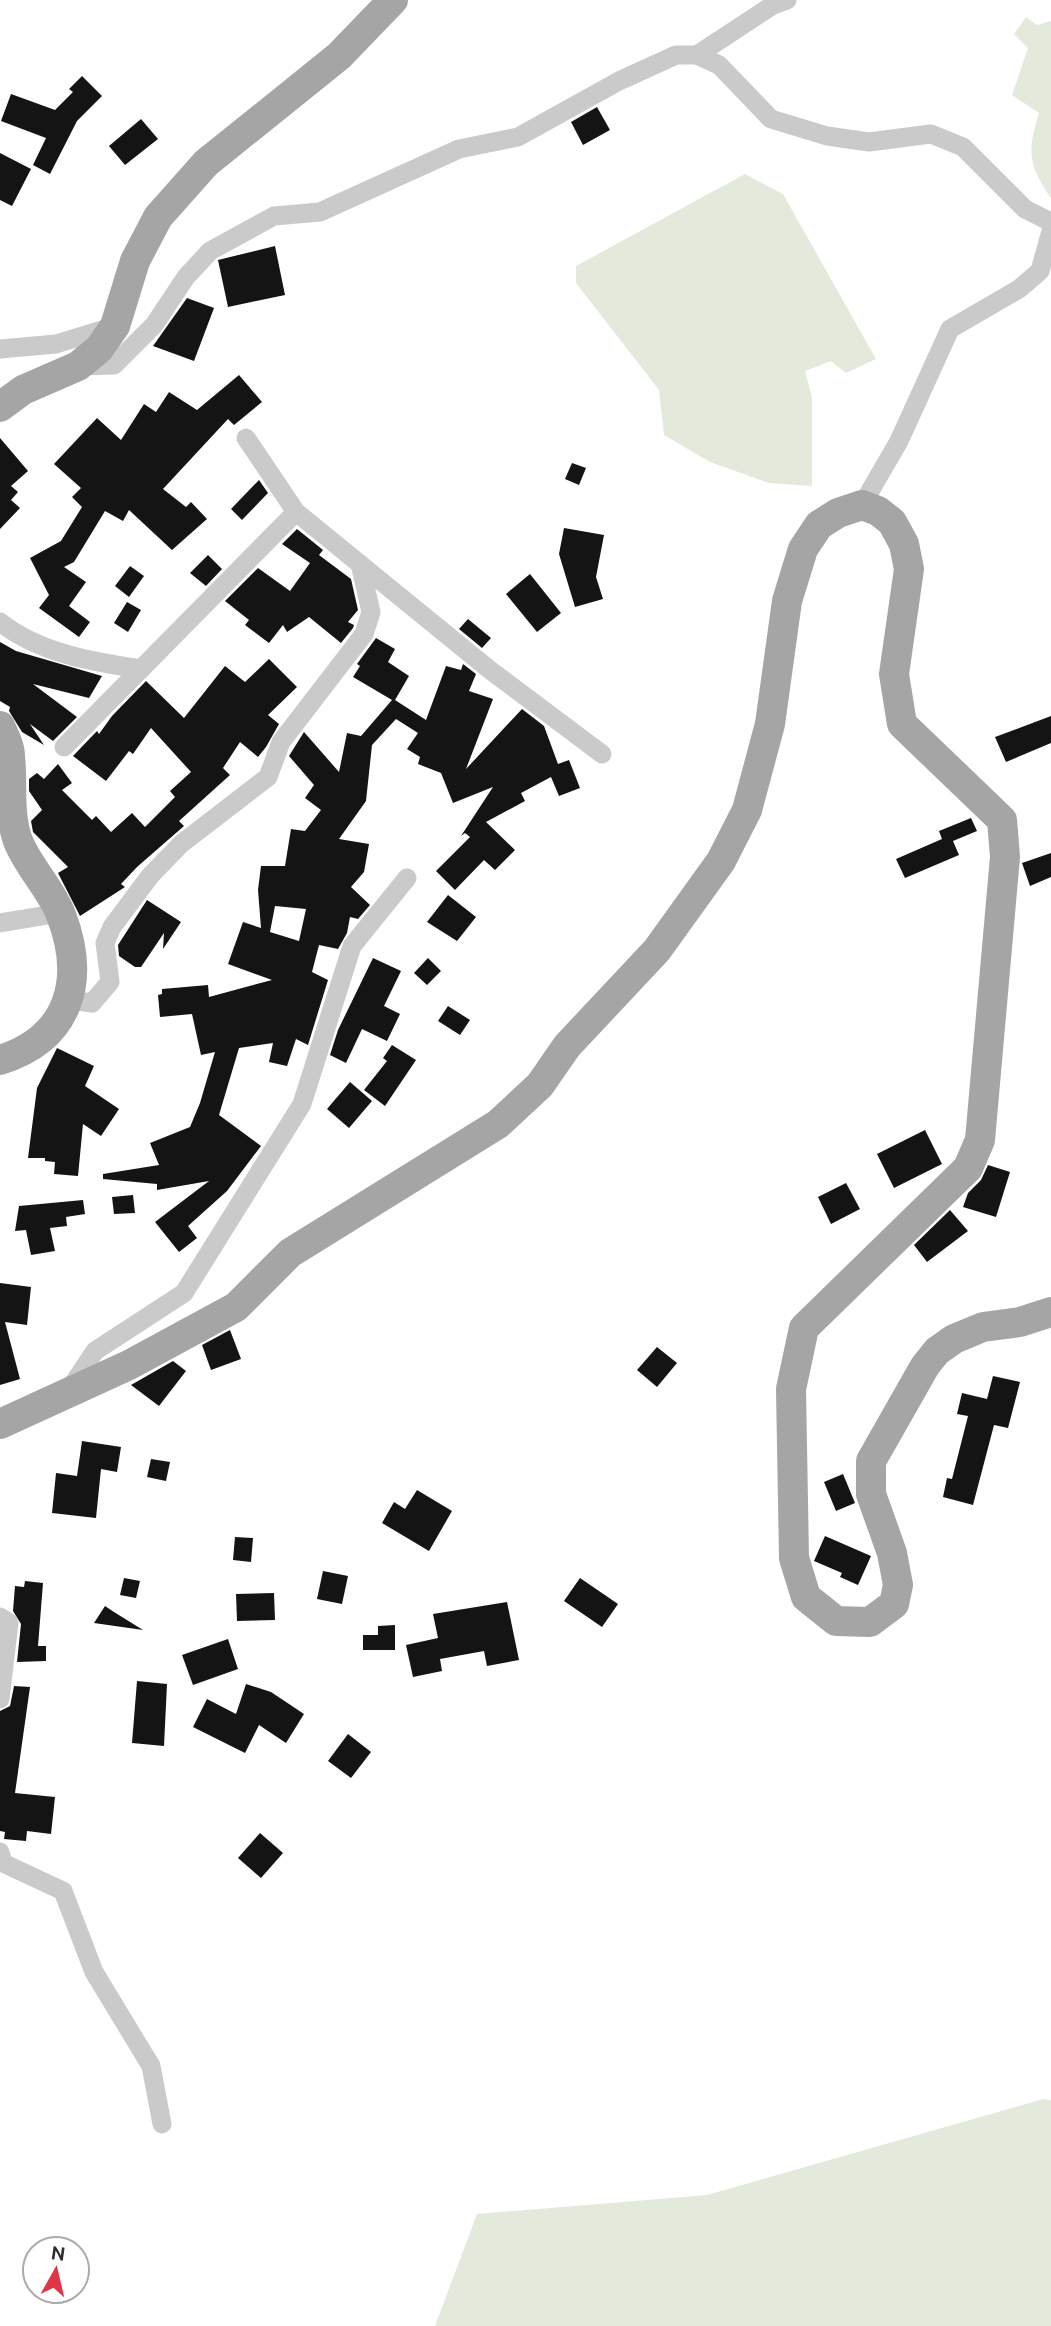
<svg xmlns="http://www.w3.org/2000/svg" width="1051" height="2326" font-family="Ubuntu,sans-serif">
  <rect width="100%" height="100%" fill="#fff"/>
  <g fill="#e4eadb">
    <path d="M 1026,17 L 1037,25 L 1051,21 L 1051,198 C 1028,165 1027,152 1039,113 L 1012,95 L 1028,48 L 1014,34 Z"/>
    <path d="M 745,174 L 783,194 L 876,359 L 846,373 L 831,361 L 805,371 L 812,397 L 812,486 L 769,483 L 710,462 L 664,435 L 659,390 L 576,283 L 576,266 Z"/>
    <path d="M 1043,2099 L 1051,2100 L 1051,2326 L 435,2326 L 477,2214 L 707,2195 Z"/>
  </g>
  <g fill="#141414" fill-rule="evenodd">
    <path d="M 82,76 L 102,96 L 77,121 L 50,174 L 33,165 L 46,138 L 1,121 L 11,94 L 55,110 L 73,92 L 69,89 Z"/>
    <path d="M 597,107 L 610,130 L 583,145 L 571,122 Z"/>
    <path d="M 141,119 L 158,139 L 125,165 L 109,146 Z"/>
    <path d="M 0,153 L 31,169 L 12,206 L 0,200 Z"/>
    <path d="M 275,246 L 285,295 L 228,307 L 218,260 Z"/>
    <path d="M 187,298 L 214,308 L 194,361 L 153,346 Z"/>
    <path d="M 239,375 L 262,402 L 234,425 L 228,419 L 163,489 L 186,507 L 191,502 L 207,519 L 172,550 L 129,510 L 123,521 L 105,511 L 74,562 L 64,567 L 86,582 L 69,606 L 90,622 L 79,637 L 39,608 L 49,595 L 30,558 L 61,541 L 82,507 L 72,497 L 81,488 L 54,464 L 97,418 L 121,440 L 144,404 L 156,412 L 169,392 L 197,410 Z"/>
    <path d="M 0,438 L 28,471 L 11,486 L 18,492 L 11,500 L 20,508 L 0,529 Z"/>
    <path d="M 572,463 L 586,468 L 579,485 L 565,479 Z"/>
    <path d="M 259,480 L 268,493 L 242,520 L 231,509 Z"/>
    <path d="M 564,528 L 604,535 L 596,577 L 603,599 L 575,607 L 559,554 Z"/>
    <path d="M 297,529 L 323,550 L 319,555 L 351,579 L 358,610 L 348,622 L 354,625 L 353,628 L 341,643 L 309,617 L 287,632 L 283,625 L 269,643 L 245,625 L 249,620 L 225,601 L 258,568 L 290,591 L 310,563 L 282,544 Z"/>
    <path d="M 208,555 L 222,569 L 206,586 L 190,573 Z"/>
    <path d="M 130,566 L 144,576 L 129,597 L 115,586 Z"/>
    <path d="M 530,574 L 561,613 L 537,632 L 506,594 Z"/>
    <path d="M 127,602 L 141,610 L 128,632 L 114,623 Z"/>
    <path d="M 468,619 L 491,638 L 482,648 L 459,629 Z"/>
    <path d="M 376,638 L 395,649 L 388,662 L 409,676 L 395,700 L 426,720 L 446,666 L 461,670 L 463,664 L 476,674 L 469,691 L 493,699 L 466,769 L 522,709 L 544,726 L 558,764 L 569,760 L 580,788 L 559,796 L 551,777 L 521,793 L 525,801 L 486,822 L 515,850 L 495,870 L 484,860 L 455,890 L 436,871 L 470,837 L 465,833 L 461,836 L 493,787 L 453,803 L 441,773 L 418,764 L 420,757 L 407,749 L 418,733 L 396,719 L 372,745 L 366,801 L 339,839 L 369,844 L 364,872 L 351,887 L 370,905 L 358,919 L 350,917 L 347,933 L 338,949 L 319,945 L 312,972 L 328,980 L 308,1045 L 296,1039 L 287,1066 L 269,1062 L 273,1043 L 239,1048 L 219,1115 L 261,1146 L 227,1191 L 188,1226 L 197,1238 L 179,1252 L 155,1222 L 209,1181 L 157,1190 L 157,1184 L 103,1179 L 103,1174 L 159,1165 L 150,1143 L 190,1127 L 200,1103 L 215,1052 L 201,1055 L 192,1014 L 160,1017 L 158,995 L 162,994 L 162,989 L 208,985 L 209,997 L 272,980 L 228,964 L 243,922 L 261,928 L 258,890 L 261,866 L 285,866 L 291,829 L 305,831 L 321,810 L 305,798 L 314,785 L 289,756 L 304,732 L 339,772 L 347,733 L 361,736 L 392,700 L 353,677 L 360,666 L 357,664 ZM 275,906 L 306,909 L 299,941 L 270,932 Z"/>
    <path d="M 0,642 L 16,651 L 102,676 L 89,698 L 33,684 L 77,717 L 53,741 L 30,724 L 44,745 L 22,732 L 9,711 L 10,707 L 0,701 Z"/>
    <path d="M 269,659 L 297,687 L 268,715 L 279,724 L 266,747 L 258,757 L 240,742 L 223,768 L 230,775 L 179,821 L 184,826 L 137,867 L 121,884 L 125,887 L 80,916 L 58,873 L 68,867 L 33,832 L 31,821 L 42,810 L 29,791 L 29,779 L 37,773 L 44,779 L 58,764 L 72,783 L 62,790 L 92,820 L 96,816 L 111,832 L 132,813 L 145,827 L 175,797 L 170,791 L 191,772 L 151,728 L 133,754 L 129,751 L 106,781 L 73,756 L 97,731 L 99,734 L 112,716 L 146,681 L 184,718 L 225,666 L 245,682 Z"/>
    <path d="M 1051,716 L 1051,743 L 1006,762 L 995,737 Z"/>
    <path d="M 971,818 L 977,831 L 953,841 L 959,855 L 905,878 L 896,859 L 942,839 L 939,831 Z"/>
    <path d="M 1051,853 L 1051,877 L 1030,886 L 1022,863 Z"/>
    <path d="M 448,895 L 476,917 L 457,941 L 427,922 Z"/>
    <path d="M 147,900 L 181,922 L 163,949 L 164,933 L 141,967 L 135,967 L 119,956 L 118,945 Z"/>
    <path d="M 373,958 L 401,971 L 384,1006 L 400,1014 L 387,1041 L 362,1029 L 346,1063 L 330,1055 L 338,1030 Z"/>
    <path d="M 428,958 L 441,971 L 427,985 L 414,973 Z"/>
    <path d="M 448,1006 L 470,1020 L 460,1035 L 438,1021 Z"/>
    <path d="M 392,1045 L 416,1060 L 385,1106 L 364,1090 L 387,1061 L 383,1058 Z"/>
    <path d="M 57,1048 L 94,1066 L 85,1086 L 119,1109 L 101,1136 L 83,1124 L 78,1176 L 54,1174 L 55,1162 L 45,1161 L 45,1158 L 28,1158 L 37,1088 Z"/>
    <path d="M 350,1082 L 372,1101 L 349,1128 L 327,1109 Z"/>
    <path d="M 925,1130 L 942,1164 L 894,1188 L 877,1154 Z"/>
    <path d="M 988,1165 L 1010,1172 L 996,1217 L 963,1207 L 968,1193 L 981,1180 Z"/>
    <path d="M 846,1183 L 860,1209 L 831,1224 L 818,1197 Z"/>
    <path d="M 133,1195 L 135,1213 L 114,1214 L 112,1197 Z"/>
    <path d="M 83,1200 L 85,1214 L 66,1217 L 67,1226 L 50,1228 L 55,1251 L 31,1255 L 26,1230 L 15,1231 L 19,1206 Z"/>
    <path d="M 950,1210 L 968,1231 L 927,1262 L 914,1245 Z"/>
    <path d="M 0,1283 L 31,1287 L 27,1325 L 5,1322 L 20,1379 L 0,1385 Z"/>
    <path d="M 230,1330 L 241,1359 L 211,1370 L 202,1345 Z"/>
    <path d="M 657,1347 L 677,1363 L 657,1387 L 637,1370 Z"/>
    <path d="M 173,1361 L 186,1371 L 159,1406 L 131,1385 Z"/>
    <path d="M 993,1376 L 1020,1382 L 1008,1428 L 994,1425 L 973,1505 L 943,1497 L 947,1478 L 952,1479 L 968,1416 L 957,1414 L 962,1393 L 987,1399 Z"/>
    <path d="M 82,1441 L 121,1447 L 117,1472 L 101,1469 L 96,1518 L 52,1513 L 56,1473 L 77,1476 Z"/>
    <path d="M 151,1459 L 170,1462 L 166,1481 L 147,1477 Z"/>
    <path d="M 843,1474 L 855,1503 L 836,1511 L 824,1482 Z"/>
    <path d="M 417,1490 L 452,1511 L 429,1551 L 382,1523 L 394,1502 L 405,1509 Z"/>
    <path d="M 825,1536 L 871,1556 L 858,1585 L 840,1577 L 842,1573 L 814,1561 Z"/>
    <path d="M 235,1537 L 253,1538 L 251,1562 L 233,1560 Z"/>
    <path d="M 323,1571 L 348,1576 L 342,1604 L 317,1599 Z"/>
    <path d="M 124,1578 L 140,1581 L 136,1598 L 120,1595 Z"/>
    <path d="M 580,1578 L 618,1604 L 602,1627 L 564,1601 Z"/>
    <path d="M 25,1581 L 43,1583 L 38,1646 L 46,1646 L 46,1661 L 17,1662 L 21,1624 L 13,1611 L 15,1586 L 24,1587 Z"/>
    <path d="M 274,1593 L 275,1620 L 237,1621 L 236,1594 Z"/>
    <path d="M 507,1602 L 519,1660 L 487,1666 L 484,1651 L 440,1659 L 442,1671 L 413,1677 L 406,1645 L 438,1638 L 433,1614 Z"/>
    <path d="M 105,1606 L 114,1612 L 143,1630 L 94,1623 Z"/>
    <path d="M 395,1625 L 395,1650 L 363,1650 L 363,1635 L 378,1635 L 378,1626 Z"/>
    <path d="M 228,1639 L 238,1669 L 193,1685 L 182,1655 Z"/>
    <path d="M 137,1681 L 167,1684 L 164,1746 L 132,1743 Z"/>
    <path d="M 246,1684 L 271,1692 L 304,1714 L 286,1743 L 259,1725 L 245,1753 L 193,1727 L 207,1699 L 236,1714 Z"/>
    <path d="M 14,1686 L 30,1687 L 15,1793 L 55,1797 L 51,1834 L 27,1831 L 26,1841 L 4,1839 L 5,1832 L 0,1831 L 0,1711 L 10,1706 Z"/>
    <path d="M 348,1734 L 371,1752 L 351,1778 L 328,1761 Z"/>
    <path d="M 260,1833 L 283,1853 L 261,1878 L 238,1858 Z"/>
  </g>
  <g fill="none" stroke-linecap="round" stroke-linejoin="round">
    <g stroke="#cacaca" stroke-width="19">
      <path d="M 697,55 L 773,5 L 787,0"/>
      <path d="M 0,349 L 56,344 L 115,326"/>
      <path d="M 79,366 L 114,365 L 154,325 L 186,277 L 210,251 L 274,216 L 320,212 L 459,149 L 518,137 L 619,81 L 676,55 L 697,55 L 719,65 L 771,119 L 827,136 L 869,142 L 931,134 L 963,147 L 1025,209 L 1051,222"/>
      <path d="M 246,438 L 296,512 L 490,670 L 602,754"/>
      <path d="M 862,505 L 899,441 L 950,329 L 1019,289 L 1040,271 L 1051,231"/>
      <path d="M 0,622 C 39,653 93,662 141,669"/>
      <path d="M 64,747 L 296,512"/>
      <path d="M 0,923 L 60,913"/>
      <path d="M 70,1000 L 92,1003 L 110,982 L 105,943 L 112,927 L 150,876 L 181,844 L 268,777 L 281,742 L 364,634 L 371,612 L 360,564"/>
      <path d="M 69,1390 L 95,1351 L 184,1293 L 302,1104 L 352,946 L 407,878"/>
      <path d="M 0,1617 L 9,1623 L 0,1699"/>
      <path d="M 0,1852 L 3,1863 L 63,1891 L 94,1972 L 151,2066 L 162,2124"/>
    </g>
    <g stroke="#a5a5a5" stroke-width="30">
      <path d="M 0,407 L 23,390 L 78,366 L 99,349 L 115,326 L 135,261 L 158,217 L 206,163 L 339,56 L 393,0"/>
      <path d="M 0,726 C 4,735 10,746 10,756 C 13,784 8,814 18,841 C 29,868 51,889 61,915 C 86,980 70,1038 0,1060"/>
      <path d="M 0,1424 L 129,1365 L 236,1307 L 290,1253 L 498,1124 L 540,1085 L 567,1046 L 657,950 L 721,861 L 747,810 L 770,724 L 787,601 L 803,549 L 819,525 L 838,513 L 862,505 L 878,511 L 892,522 L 904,544 L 909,569 L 894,674 L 902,724 L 1002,820 L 1005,857 L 980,1140 L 968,1168 L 804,1328 L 791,1389 L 794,1558 L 806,1597 L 836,1621 L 870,1622 L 894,1604 L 898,1585 L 892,1553 L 871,1494 L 871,1461 L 925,1366 L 937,1351 L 954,1339 L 983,1327 L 1020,1322 L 1051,1312"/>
    </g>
  </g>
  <g transform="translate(56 2270) rotate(8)"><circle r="33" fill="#ffffff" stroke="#ababab" stroke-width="2"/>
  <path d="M0-5L12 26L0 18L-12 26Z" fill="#de3547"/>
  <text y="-10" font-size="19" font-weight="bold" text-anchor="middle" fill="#2d2d2d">N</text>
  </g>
</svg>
